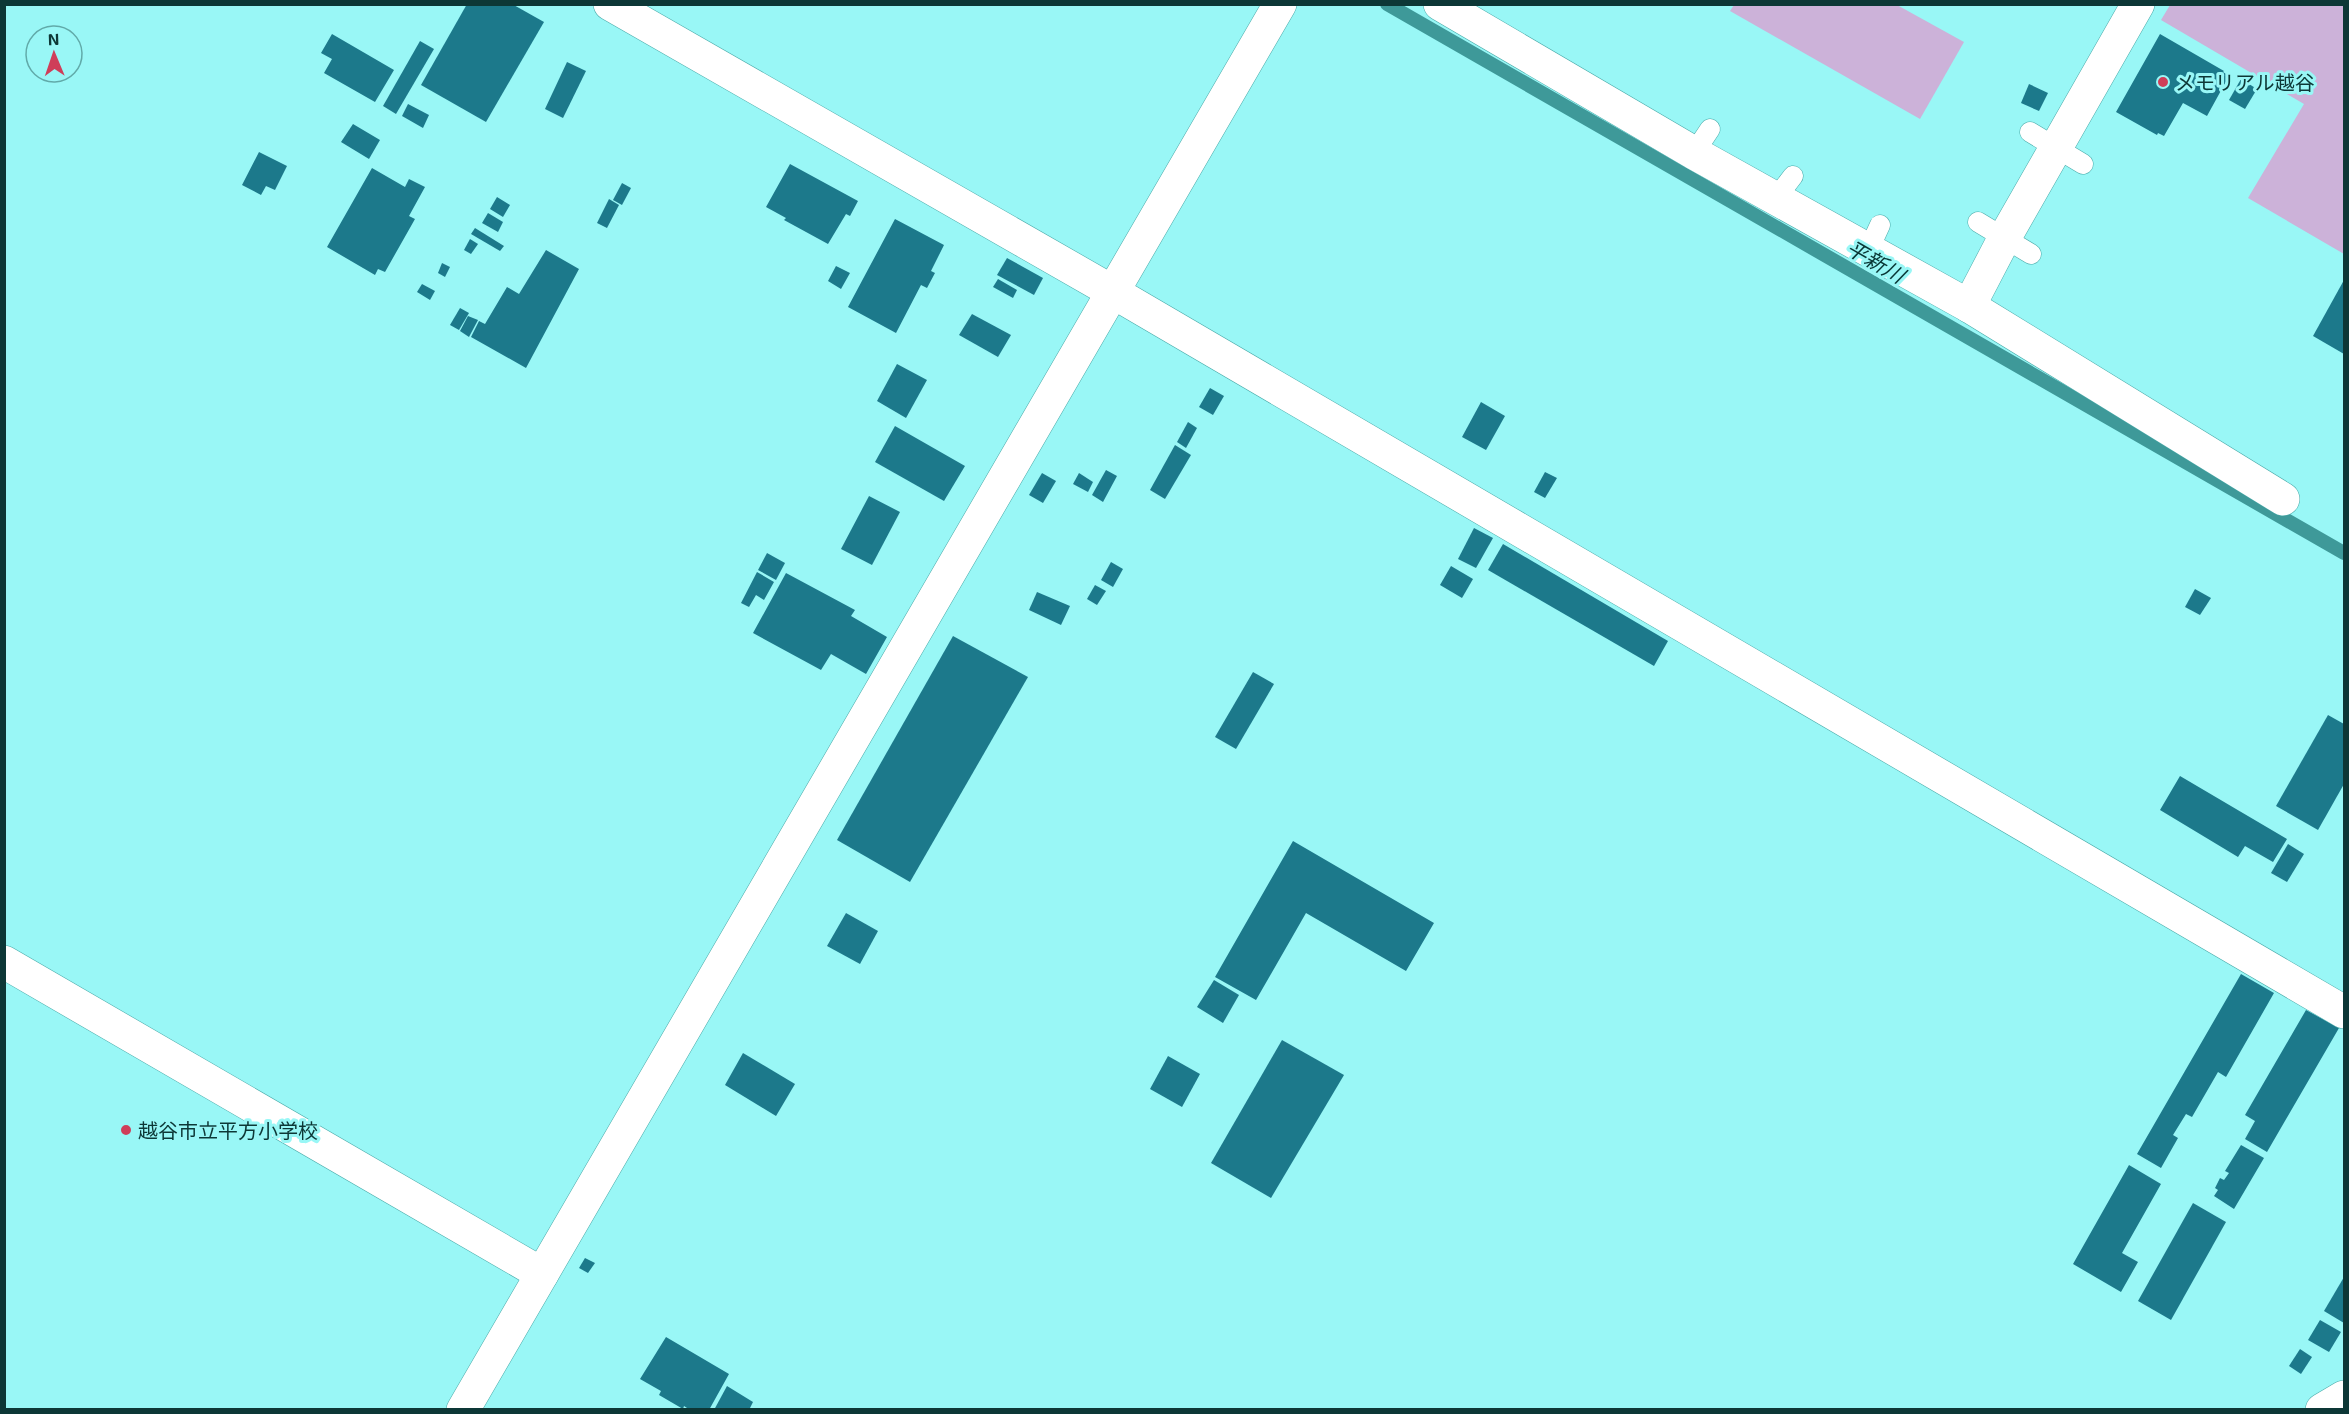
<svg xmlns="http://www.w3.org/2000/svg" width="2349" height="1414" font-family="'Exo 2','Noto Sans JP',sans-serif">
  <rect width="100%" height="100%" fill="#99f7f6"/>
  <g fill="#ccb2d9">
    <path d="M 1734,5 L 1897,5 L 1964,42 L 1920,119 L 1730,11 Z"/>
    <path d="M 2170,5 L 2344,5 L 2344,254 L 2248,198 L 2304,104 L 2161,20 Z"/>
  </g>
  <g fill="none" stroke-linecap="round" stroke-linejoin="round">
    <path stroke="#3e9999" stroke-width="14" d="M 1387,4 L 2344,553"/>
  </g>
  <g fill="#1c798b">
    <path d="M 467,4 L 512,4 L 544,22 L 486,122 L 421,85 Z"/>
    <path d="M 332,34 L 394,70 L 375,102 L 324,73 L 332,59 L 321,53 Z"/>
    <path d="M 2160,34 L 2224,71 L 2223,72 L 2229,76 L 2207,116 L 2183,103 L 2164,136 L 2158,133 L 2157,135 L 2116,112 Z"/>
    <path d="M 420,41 L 434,49 L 396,114 L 383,106 Z"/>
    <path d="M 567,62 L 586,71 L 563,118 L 545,109 Z"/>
    <path d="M 2241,79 L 2257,89 L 2245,109 L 2229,100 Z"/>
    <path d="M 2029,84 L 2048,93 L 2039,111 L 2021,103 Z"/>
    <path d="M 408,104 L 429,115 L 423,128 L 402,116 Z"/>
    <path d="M 353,124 L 380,140 L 369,159 L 341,142 Z"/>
    <path d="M 259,152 L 287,166 L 275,190 L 266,186 L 261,195 L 242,185 Z"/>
    <path d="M 790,164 L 858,201 L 850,216 L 846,214 L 828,244 L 784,220 L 786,218 L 766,207 Z"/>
    <path d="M 372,168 L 405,187 L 409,179 L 425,187 L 409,216 L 415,219 L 385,272 L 378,269 L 375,275 L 327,247 Z"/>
    <path d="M 622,183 L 631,188 L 622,205 L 613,200 Z"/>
    <path d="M 497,197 L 510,205 L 503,217 L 490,209 Z"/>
    <path d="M 609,199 L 619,205 L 607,228 L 597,223 Z"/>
    <path d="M 488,213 L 503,222 L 498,232 L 482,223 Z"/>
    <path d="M 895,219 L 944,245 L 931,271 L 935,273 L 927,288 L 921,285 L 896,333 L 848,307 Z"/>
    <path d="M 475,228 L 504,246 L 500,251 L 471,234 Z"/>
    <path d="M 470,239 L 478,244 L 471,254 L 464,250 Z"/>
    <path d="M 546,250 L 579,269 L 526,368 L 471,337 L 479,321 L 485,324 L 507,287 L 519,294 Z"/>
    <path d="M 1007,258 L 1043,278 L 1034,295 L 997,275 Z"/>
    <path d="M 442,263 L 450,267 L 445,277 L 438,273 Z"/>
    <path d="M 836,266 L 850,273 L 841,289 L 828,281 Z"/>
    <path d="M 998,279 L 1017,290 L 1013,298 L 993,287 Z"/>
    <path d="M 2344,280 L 2344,354 L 2313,336 Z"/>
    <path d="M 422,284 L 435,291 L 430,300 L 417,292 Z"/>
    <path d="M 460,308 L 469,313 L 459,330 L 450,325 Z"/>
    <path d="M 972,314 L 1011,335 L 998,357 L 959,335 Z"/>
    <path d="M 468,316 L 478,320 L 469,337 L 460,331 Z"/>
    <path d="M 897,364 L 927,380 L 906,418 L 877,401 Z"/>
    <path d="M 1210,388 L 1224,396 L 1213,415 L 1199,407 Z"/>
    <path d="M 1481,402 L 1505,416 L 1486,450 L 1462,437 Z"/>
    <path d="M 1188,422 L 1197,428 L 1186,448 L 1177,442 Z"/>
    <path d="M 895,426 L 965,466 L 944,501 L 875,462 Z"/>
    <path d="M 1175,445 L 1191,455 L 1165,499 L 1150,490 Z"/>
    <path d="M 1106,470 L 1117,476 L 1103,502 L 1092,495 Z"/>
    <path d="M 1545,472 L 1557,478 L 1545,498 L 1534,492 Z"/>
    <path d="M 1042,473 L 1056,481 L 1043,503 L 1029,495 Z"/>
    <path d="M 1079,473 L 1093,482 L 1088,492 L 1073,484 Z"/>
    <path d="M 869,496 L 900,512 L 872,565 L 841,549 Z"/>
    <path d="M 1474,528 L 1493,538 L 1476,568 L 1458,559 Z"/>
    <path d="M 1503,544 L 1668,641 L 1654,666 L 1488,570 Z"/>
    <path d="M 767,553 L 785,563 L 776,580 L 758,570 Z"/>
    <path d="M 1111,562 L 1123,569 L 1113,587 L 1101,580 Z"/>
    <path d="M 1451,566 L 1473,579 L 1462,598 L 1440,585 Z"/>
    <path d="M 757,572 L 774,582 L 764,600 L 756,595 L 749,607 L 741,603 Z"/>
    <path d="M 786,573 L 855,610 L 851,616 L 887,637 L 866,674 L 831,654 L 821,670 L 753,633 Z"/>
    <path d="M 1095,585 L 1106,591 L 1097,605 L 1087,599 Z"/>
    <path d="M 2195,589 L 2211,598 L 2200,615 L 2185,607 Z"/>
    <path d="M 1037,592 L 1070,606 L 1061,625 L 1029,610 Z"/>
    <path d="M 953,636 L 1028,677 L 910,882 L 837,840 Z"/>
    <path d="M 1253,672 L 1274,684 L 1236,749 L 1215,737 Z"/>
    <path d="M 2328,715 L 2344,724 L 2344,784 L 2318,830 L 2276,806 Z"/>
    <path d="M 2180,776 L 2287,839 L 2273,862 L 2245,846 L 2238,857 L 2160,810 Z"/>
    <path d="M 1293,841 L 1434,923 L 1406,971 L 1306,913 L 1256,1000 L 1215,977 Z"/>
    <path d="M 2288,844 L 2304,854 L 2287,882 L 2271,873 Z"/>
    <path d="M 846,913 L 878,931 L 860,964 L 827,946 Z"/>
    <path d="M 2241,974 L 2274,993 L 2226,1077 L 2218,1072 L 2192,1117 L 2186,1114 L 2173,1135 L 2178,1138 L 2161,1168 L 2137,1154 Z"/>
    <path d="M 1214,980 L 1239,995 L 1223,1023 L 1197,1007 Z"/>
    <path d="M 2306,1010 L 2339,1028 L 2267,1152 L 2245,1139 L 2255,1121 L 2245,1115 Z"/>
    <path d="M 1282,1040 L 1344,1075 L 1271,1198 L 1211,1163 Z"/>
    <path d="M 743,1053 L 795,1084 L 776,1116 L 725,1085 Z"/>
    <path d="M 1168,1056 L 1200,1074 L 1182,1107 L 1150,1089 Z"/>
    <path d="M 2241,1145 L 2264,1158 L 2234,1209 L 2214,1196 L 2218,1190 L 2215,1188 L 2220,1178 L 2224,1180 L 2229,1173 L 2225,1171 Z"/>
    <path d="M 2129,1165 L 2161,1184 L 2122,1253 L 2138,1262 L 2121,1292 L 2073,1264 Z"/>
    <path d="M 2193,1203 L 2226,1222 L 2171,1320 L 2138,1301 Z"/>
    <path d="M 585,1258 L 595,1263 L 588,1273 L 579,1268 Z"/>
    <path d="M 2344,1277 L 2344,1323 L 2324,1311 Z"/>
    <path d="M 2320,1320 L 2341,1332 L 2329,1352 L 2308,1340 Z"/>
    <path d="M 666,1337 L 729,1374 L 709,1410 L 690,1410 L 684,1406 L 683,1409 L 659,1395 L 661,1391 L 640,1379 Z"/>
    <path d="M 2300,1349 L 2312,1357 L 2301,1374 L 2289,1366 Z"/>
    <path d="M 727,1386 L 753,1402 L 749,1410 L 714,1410 Z"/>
  </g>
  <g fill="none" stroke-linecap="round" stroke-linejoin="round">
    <defs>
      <g id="service">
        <path d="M 2030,132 L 2083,164"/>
        <path d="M 1694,153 L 1710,129"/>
        <path d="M 1777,197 L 1793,176"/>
        <path d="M 1978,222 L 2031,254"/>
        <path d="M 1868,251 L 1880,225"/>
      </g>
      <g id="minor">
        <path d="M 610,4 L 1113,292 L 2344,1012"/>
        <path d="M 1440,4 L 1694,153 L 1969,306 L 2283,499"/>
        <path d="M 1969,306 L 2005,237 L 2138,4"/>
        <path d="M 4,962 L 542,1274"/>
        <path d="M 463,1410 L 1280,4"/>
        <path d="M 2322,1410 L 2344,1397"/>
      </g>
    </defs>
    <use href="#service" stroke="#4aaaa9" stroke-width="21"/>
    <use href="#minor" stroke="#4aaaa9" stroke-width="34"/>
    <use href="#service" stroke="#fff" stroke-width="20"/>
    <use href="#minor" stroke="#fff" stroke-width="33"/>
  </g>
  <g fill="#cf3e59" stroke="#99f7f6" stroke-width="2">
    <circle cx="2163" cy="82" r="6"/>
    <circle cx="126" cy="1130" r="6"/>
  </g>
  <g text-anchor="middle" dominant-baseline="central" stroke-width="6" stroke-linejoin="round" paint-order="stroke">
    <g font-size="20" fill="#0d3736" stroke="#99f7f6" text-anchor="start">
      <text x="2175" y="82">メモリアル越谷</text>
      <text x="138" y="1130">越谷市立平方小学校</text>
    </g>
    <g font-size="21" font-style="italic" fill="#093635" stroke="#99f7f6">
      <text transform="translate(1876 261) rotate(30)">平新川</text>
    </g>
  </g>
  <rect width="2349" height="1414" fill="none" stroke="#0d3736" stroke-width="12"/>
  <g transform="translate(54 54) rotate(358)"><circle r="28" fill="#99f7f6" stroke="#61aaa9" stroke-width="1.5"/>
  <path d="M0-4.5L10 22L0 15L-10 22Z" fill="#cf3e59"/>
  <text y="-9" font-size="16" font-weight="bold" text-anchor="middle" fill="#0d3736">N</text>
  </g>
</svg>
